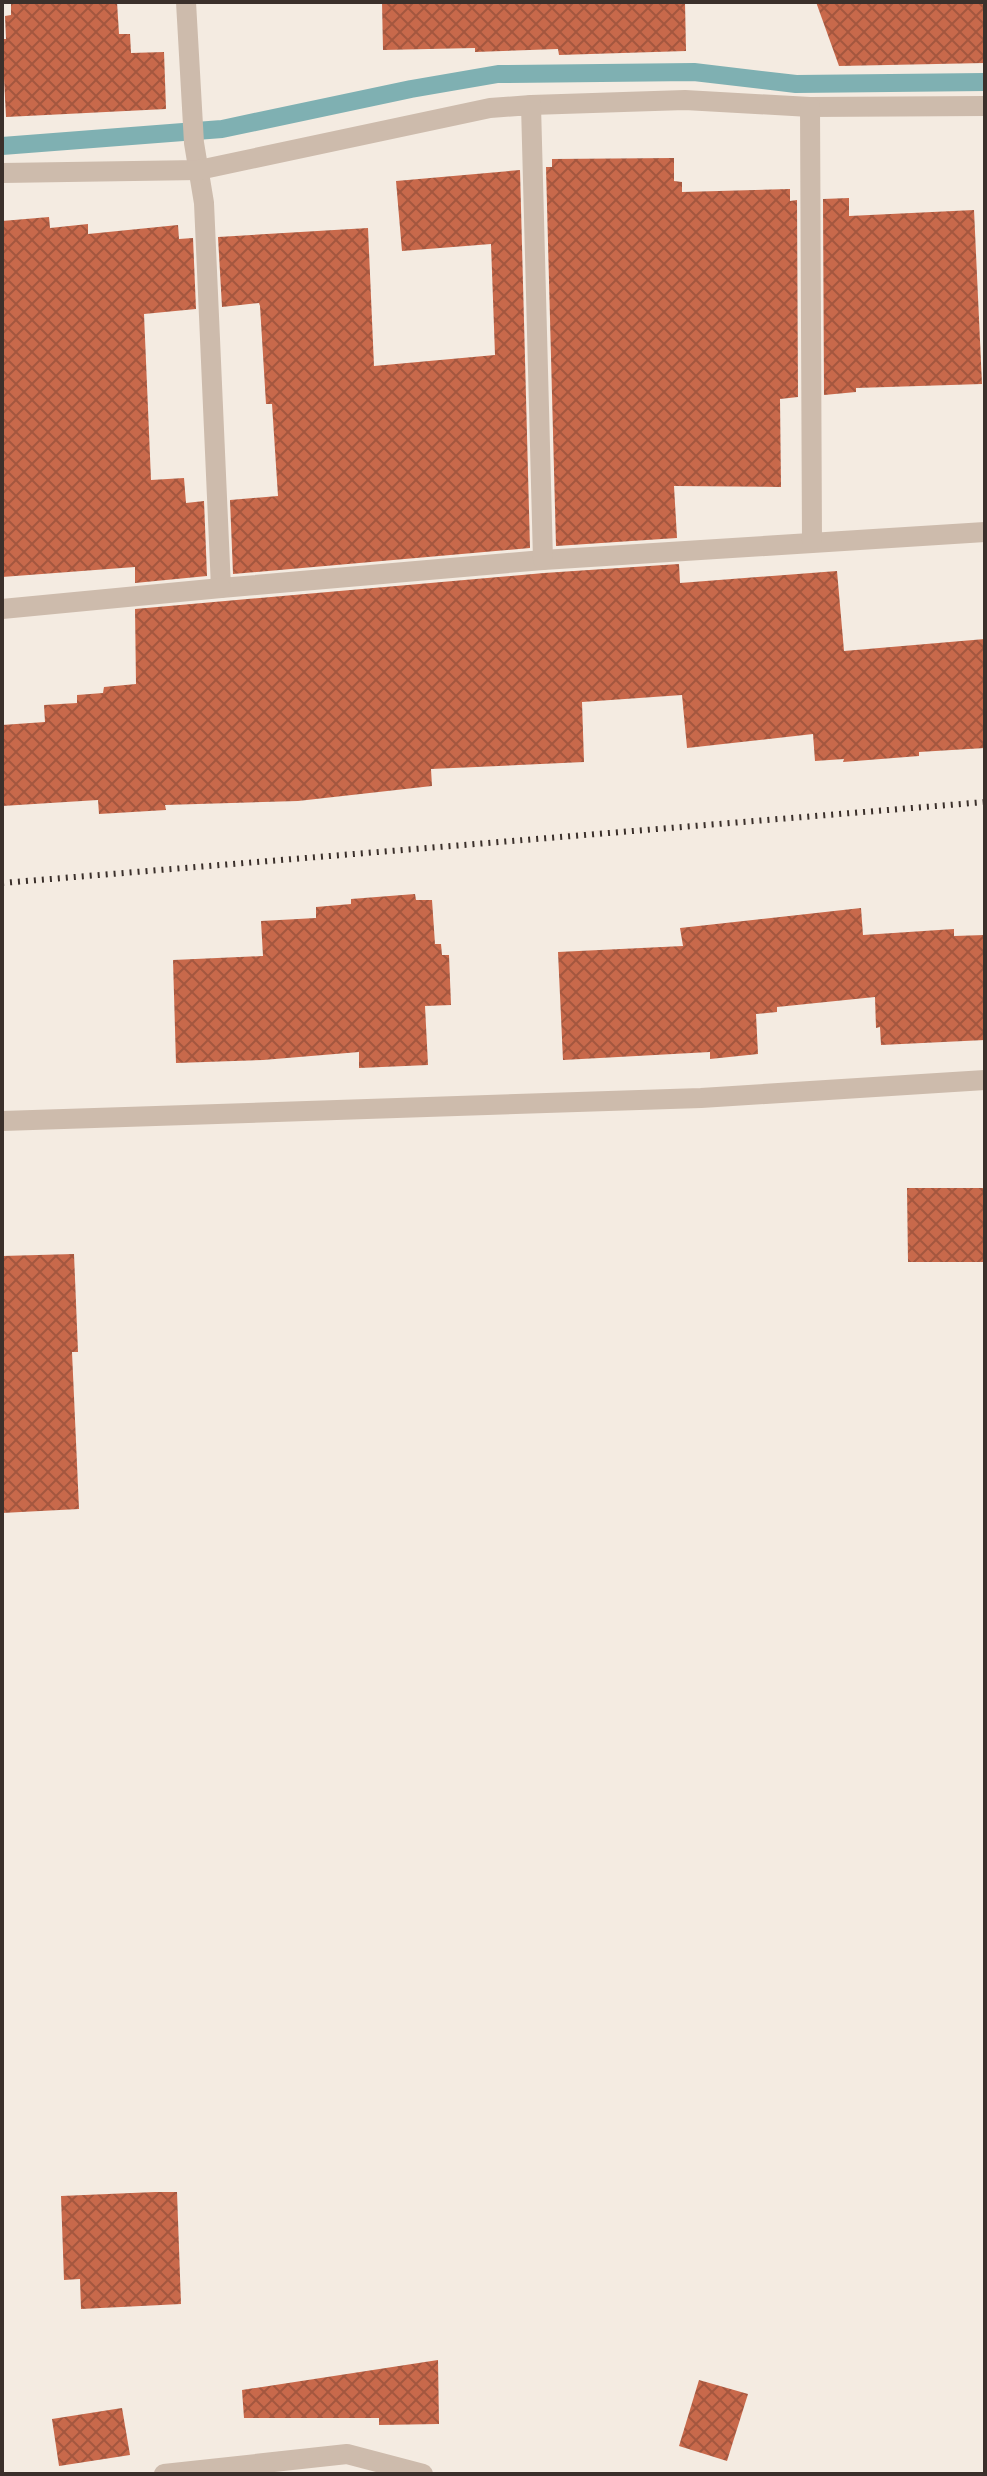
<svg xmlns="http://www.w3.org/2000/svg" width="987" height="2476" font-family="'Titillium Web',sans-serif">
  <defs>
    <pattern id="building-cross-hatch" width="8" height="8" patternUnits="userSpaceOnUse" patternTransform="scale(2)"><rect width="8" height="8" fill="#c8694b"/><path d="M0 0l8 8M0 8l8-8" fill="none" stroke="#a4573f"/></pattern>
  </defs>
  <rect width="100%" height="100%" fill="#f4ebe1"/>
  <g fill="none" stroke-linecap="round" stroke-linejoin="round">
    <path stroke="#7fb0b2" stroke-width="18" d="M 2,146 L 222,129 L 411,89 L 498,74 L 694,72 L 796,84 L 985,82"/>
  </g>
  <g fill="url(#building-cross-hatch)">
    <path d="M 11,2 L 117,2 L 119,34 L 130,34 L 131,53 L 164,52 L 166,109 L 6,117 L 2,39 L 6,39 L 5,16 L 11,15 Z"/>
    <path d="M 382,2 L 685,2 L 686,51 L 559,55 L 558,49 L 475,52 L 475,48 L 383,50 Z"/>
    <path d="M 816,2 L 985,2 L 985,63 L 839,66 Z"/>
    <path d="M 674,158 L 674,181 L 682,182 L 682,192 L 790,189 L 790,201 L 797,200 L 798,397 L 780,399 L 781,487 L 674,486 L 677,538 L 556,546 L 546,167 L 552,167 L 552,159 Z"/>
    <path d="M 520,170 L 530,548 L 233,574 L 230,500 L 278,496 L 272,404 L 266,404 L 260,306 L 259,303 L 222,307 L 218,237 L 368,228 L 374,366 L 495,355 L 491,244 L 402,251 L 396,181 Z"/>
    <path d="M 849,198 L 849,216 L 974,210 L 982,384 L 856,388 L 856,392 L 824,395 L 823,199 Z"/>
    <path d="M 49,217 L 50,228 L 88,224 L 88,234 L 178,225 L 179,239 L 193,238 L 196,309 L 144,314 L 151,480 L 184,478 L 186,503 L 204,501 L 207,576 L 135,583 L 135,567 L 2,577 L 2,221 Z"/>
    <path d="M 679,564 L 680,583 L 837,571 L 844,651 L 985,639 L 985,748 L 919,752 L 919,756 L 843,762 L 844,759 L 815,761 L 813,734 L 687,748 L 682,695 L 582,702 L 584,762 L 431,769 L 432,786 L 298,801 L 165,805 L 166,810 L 99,814 L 98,800 L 2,806 L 2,725 L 45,722 L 44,705 L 77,703 L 77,695 L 103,693 L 104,687 L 136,684 L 135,609 L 544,573 Z"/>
    <path d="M 415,894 L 416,900 L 432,900 L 435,944 L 441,944 L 442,955 L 449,955 L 451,1005 L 425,1006 L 428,1065 L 359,1068 L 359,1052 L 263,1060 L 176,1063 L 173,960 L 263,956 L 261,921 L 316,918 L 316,907 L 351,904 L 351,899 Z"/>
    <path d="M 861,908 L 863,935 L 954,929 L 954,936 L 985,935 L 985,1040 L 881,1045 L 880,1027 L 876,1028 L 875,997 L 777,1007 L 777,1012 L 756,1014 L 758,1054 L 710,1059 L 710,1052 L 563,1060 L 558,952 L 683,946 L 680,928 Z"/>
    <path d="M 907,1188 L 985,1188 L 985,1262 L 908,1262 Z"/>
    <path d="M 74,1254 L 78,1352 L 72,1352 L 79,1509 L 2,1513 L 2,1256 Z"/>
    <path d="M 155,2192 L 177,2192 L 181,2304 L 81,2309 L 80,2279 L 64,2280 L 61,2196 Z"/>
    <path d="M 438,2360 L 439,2424 L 379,2425 L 379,2418 L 244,2418 L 242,2390 Z"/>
    <path d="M 699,2380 L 748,2394 L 727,2461 L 679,2446 Z"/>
    <path d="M 122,2408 L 130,2455 L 59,2466 L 52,2419 Z"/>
  </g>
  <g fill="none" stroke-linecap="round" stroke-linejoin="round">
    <g stroke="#cdbbac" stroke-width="20">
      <path d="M 186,2 L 194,143 L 204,203 L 221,588 L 543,560 L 985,532"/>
      <path d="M 531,105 L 685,100 L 810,107 L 985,106"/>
      <path d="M 810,107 L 812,541"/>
      <path d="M 2,173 L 199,170 L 490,108 L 531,105 L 543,560"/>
      <path d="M 2,609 L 221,588"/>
      <path d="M 2,1121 L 701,1098 L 985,1080"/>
      <path d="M 164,2474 L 347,2454 L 423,2474"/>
    </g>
    <path stroke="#3b302b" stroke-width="6" stroke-dasharray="2 6" stroke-linecap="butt" d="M 2,883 L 985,802"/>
  </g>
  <rect width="987" height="2476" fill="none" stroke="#3b302b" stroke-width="8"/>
</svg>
